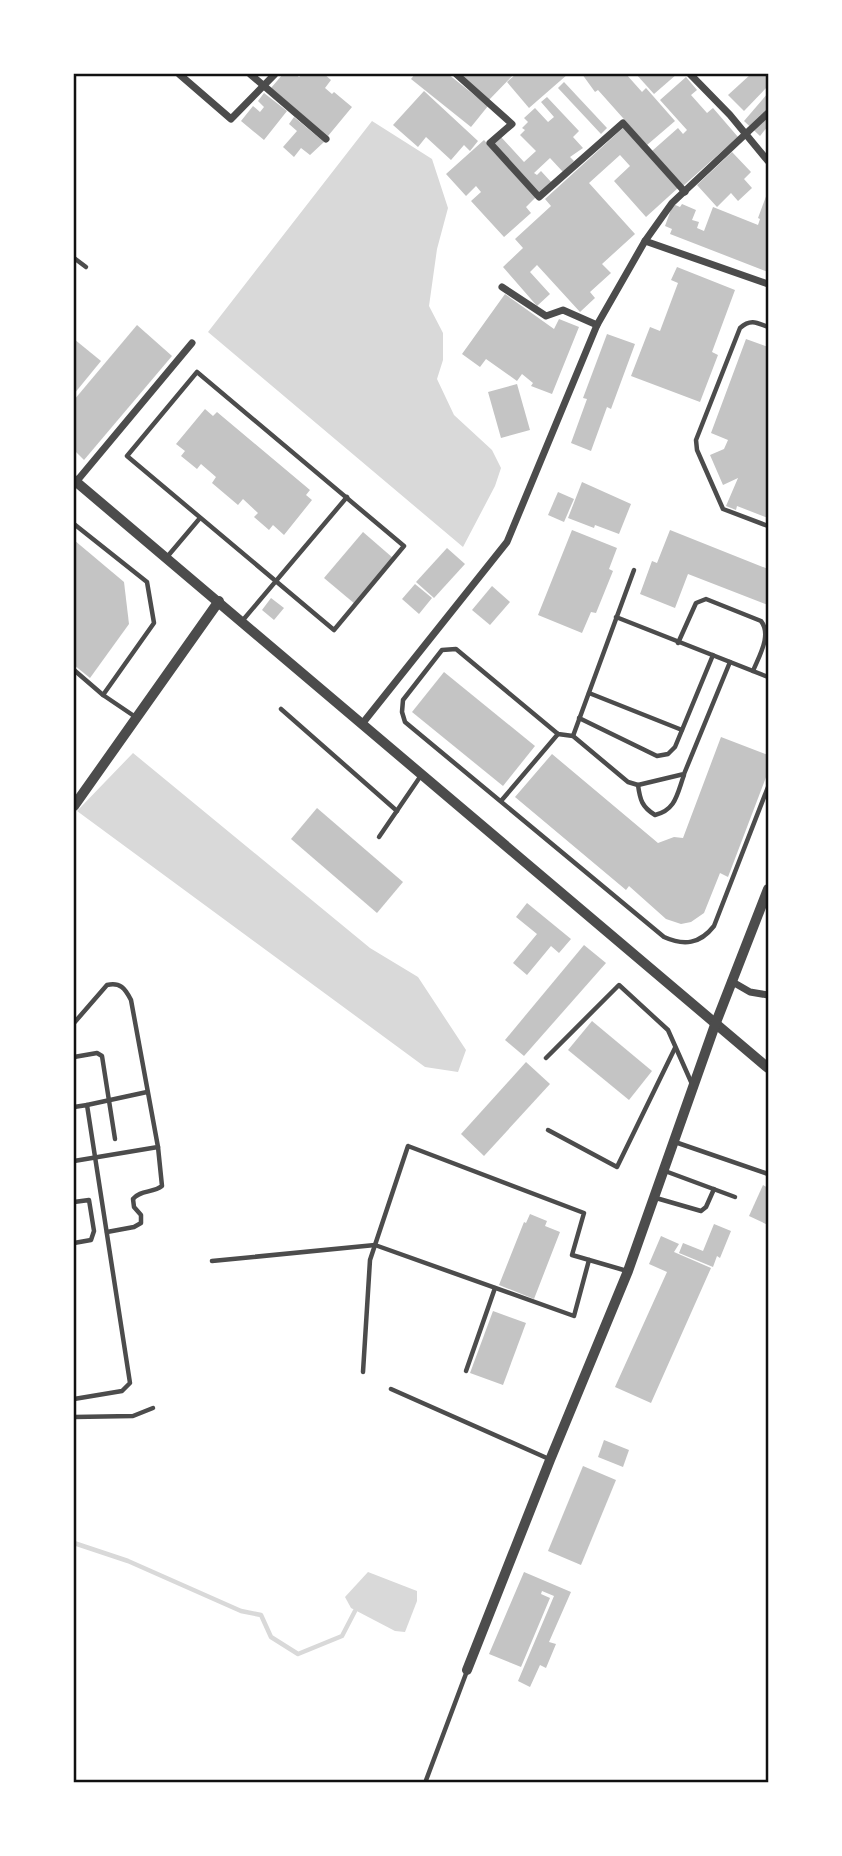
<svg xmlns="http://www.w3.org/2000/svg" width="842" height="1856" font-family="Roboto,sans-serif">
  <rect width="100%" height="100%" fill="#fff"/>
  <g fill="#d9d9d9">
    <path d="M 372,121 L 432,159 L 448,208 L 437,249 L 429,306 L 443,333 L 443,360 L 437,379 L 454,415 L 492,450 L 501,468 L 495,486 L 463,547 L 208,332 Z"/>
    <path d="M 133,753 L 370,948 L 418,977 L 466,1050 L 458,1072 L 425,1067 L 77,811 Z"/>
    <path d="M 368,1572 L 417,1591 L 417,1601 L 405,1632 L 395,1631 L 351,1608 L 345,1597 Z"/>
  </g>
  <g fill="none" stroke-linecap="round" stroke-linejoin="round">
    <path stroke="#d9d9d9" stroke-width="4.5" d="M 74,1543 L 128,1561 L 241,1611 L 261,1615 L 271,1637 L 298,1654 L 342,1636 L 355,1611"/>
  </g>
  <g fill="#c4c4c4">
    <path d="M 283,74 L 295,74 L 299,77 L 303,74 L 324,74 L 331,80 L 325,88 L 332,94 L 334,92 L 352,107 L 328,136 L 271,88 Z"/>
    <path d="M 415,74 L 448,74 L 488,106 L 471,127 L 411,79 Z"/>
    <path d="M 459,74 L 514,74 L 488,101 Z"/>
    <path d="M 516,74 L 568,74 L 529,108 L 507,82 Z"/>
    <path d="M 582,74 L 626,74 L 642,92 L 646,88 L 675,121 L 647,145 L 598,90 L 595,92 Z"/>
    <path d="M 636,74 L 677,74 L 654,94 Z"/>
    <path d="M 751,74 L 765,74 L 768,77 L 768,86 L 744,111 L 728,95 Z"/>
    <path d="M 686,77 L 697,90 L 691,95 L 707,113 L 713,108 L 738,137 L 683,186 L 652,151 L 678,128 L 683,134 L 687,130 L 660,100 Z"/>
    <path d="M 564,82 L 607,128 L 601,134 L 558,88 Z"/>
    <path d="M 424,91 L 478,141 L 470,151 L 464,145 L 451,160 L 426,137 L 418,147 L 393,125 Z"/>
    <path d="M 264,93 L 287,111 L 264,140 L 241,121 L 253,106 L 260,112 L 264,107 L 258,101 Z"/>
    <path d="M 768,93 L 768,126 L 760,136 L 744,121 Z"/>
    <path d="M 547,97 L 579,131 L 573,137 L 583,148 L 570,157 L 574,161 L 563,172 L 550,158 L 534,173 L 537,175 L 541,171 L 552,183 L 539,195 L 493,144 L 501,137 L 524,162 L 536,151 L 520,135 L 525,130 L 522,128 L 528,122 L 524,118 L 535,108 L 548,122 L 554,117 L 541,102 Z"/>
    <path d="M 294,117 L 324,142 L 310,155 L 301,148 L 294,157 L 283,147 L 297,131 L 289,124 Z"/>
    <path d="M 624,127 L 678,188 L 646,217 L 614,181 L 630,166 L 620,155 L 589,183 L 635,234 L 602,264 L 611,273 L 590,292 L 595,298 L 580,312 L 537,265 L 530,272 L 550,294 L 537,306 L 503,267 L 523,248 L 515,239 L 551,206 L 545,199 Z"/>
    <path d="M 484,140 L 536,197 L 526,207 L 531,213 L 504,237 L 471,201 L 481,192 L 476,186 L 466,196 L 446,174 Z"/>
    <path d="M 732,152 L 751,172 L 744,179 L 752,188 L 738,201 L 731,193 L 717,207 L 697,185 Z"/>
    <path d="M 768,191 L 768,272 L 670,234 L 672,229 L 665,226 L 673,204 L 680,207 L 682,204 L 696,210 L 692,220 L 699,222 L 697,228 L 704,231 L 713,207 L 758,225 L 760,219 L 758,218 Z"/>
    <path d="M 677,267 L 735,290 L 712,352 L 718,355 L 700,402 L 631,376 L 650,327 L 660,331 L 678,283 L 671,280 Z"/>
    <path d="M 505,294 L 554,329 L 559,319 L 579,327 L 552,394 L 531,386 L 533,383 L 522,374 L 517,381 L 486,359 L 480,367 L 462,354 Z"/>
    <path d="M 137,325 L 172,356 L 84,460 L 74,450 L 74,400 Z"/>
    <path d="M 607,334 L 635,344 L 611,409 L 607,407 L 591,451 L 571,443 L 587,399 L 583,398 Z"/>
    <path d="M 74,339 L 101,361 L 74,394 Z"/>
    <path d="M 746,339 L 768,347 L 768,518 L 737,506 L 736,510 L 726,506 L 738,478 L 723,485 L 710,455 L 724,449 L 728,440 L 711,433 Z"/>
    <path d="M 517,384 L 530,430 L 501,438 L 488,392 Z"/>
    <path d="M 205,409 L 213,416 L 217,412 L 310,490 L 306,495 L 312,500 L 284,535 L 273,525 L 269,530 L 254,517 L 258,513 L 243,499 L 238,505 L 212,483 L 216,477 L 201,464 L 197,469 L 181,456 L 185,451 L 176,444 Z"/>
    <path d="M 582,482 L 631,504 L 619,534 L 595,525 L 594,528 L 568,518 Z"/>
    <path d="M 558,492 L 574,499 L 564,522 L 548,515 Z"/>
    <path d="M 572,530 L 617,548 L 609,569 L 613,571 L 596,613 L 591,612 L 582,633 L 538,615 Z"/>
    <path d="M 670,530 L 768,569 L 768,605 L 688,574 L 675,608 L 640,594 L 652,561 L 657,563 Z"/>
    <path d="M 363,532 L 393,558 L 355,604 L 324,578 Z"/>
    <path d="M 74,540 L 124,582 L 129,624 L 90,678 L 74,665 Z"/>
    <path d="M 447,548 L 465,564 L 434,598 L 416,582 Z"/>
    <path d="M 415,584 L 432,598 L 419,614 L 402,599 Z"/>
    <path d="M 492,586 L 510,602 L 490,625 L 472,610 Z"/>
    <path d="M 271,598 L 284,608 L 274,620 L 262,610 Z"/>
    <path d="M 444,672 L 535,746 L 503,786 L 412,712 Z"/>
    <path d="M 721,737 L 768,755 L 768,772 L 728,877 L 720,873 L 704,913 L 691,922 L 681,924 L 666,919 L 629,886 L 626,890 L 515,797 L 552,754 L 658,843 L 674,837 L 683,838 Z"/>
    <path d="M 317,808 L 403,882 L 377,913 L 291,839 Z"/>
    <path d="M 527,903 L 571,939 L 559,953 L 551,946 L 527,975 L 513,963 L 537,934 L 516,917 Z"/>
    <path d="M 584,945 L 606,963 L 524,1056 L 505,1040 Z"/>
    <path d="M 592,1021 L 652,1071 L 629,1100 L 568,1050 Z"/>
    <path d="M 526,1062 L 550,1084 L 484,1156 L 461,1134 Z"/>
    <path d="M 763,1185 L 768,1188 L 768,1225 L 749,1216 Z"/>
    <path d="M 530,1214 L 547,1221 L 545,1226 L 560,1232 L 534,1299 L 499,1285 L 524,1222 L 526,1223 Z"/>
    <path d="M 714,1224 L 731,1231 L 720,1258 L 717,1256 L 713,1267 L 679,1253 L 683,1243 L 703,1251 Z"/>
    <path d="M 661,1236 L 679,1244 L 674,1252 L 711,1268 L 651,1403 L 615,1387 L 667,1272 L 649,1264 Z"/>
    <path d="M 493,1311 L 526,1323 L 503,1385 L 470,1373 Z"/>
    <path d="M 604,1440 L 629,1450 L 623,1467 L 598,1457 Z"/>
    <path d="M 583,1466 L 616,1480 L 581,1565 L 548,1551 Z"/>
    <path d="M 524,1572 L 571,1592 L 549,1642 L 556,1644 L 546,1668 L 540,1665 L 530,1687 L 518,1681 L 554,1596 L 542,1591 L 541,1594 L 550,1598 L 521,1667 L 489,1654 Z"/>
  </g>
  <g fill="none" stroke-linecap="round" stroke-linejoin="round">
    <g stroke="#4c4c4c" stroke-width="4.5">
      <path d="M 74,258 L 86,267"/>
      <path d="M 768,327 C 756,322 750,319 740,328 L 696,440 L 697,450 L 723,509 L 768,526"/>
      <path d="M 197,372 L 404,546 L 334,630 L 127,456 Z"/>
      <path d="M 74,524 L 147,582 L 154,623 L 103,695"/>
      <path d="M 167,557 L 200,518"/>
      <path d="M 616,617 L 768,677"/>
      <path d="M 243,620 L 347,497"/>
      <path d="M 678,643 L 696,603 L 706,599 L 761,621 C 772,635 759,656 753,671"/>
      <path d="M 730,662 L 684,774 L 638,785 L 628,782 L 573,736 L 558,734 L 456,649 L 442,650 L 403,700 L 402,712 L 405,722 L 664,937 C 684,946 700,944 714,926 L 768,787"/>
      <path d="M 74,670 L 103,695 L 137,718"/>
      <path d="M 589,693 L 682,730"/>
      <path d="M 281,709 L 397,811"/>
      <path d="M 579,718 L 657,756 L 668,754 L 675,747 L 713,655"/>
      <path d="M 573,736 L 634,570"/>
      <path d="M 638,785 C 640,800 642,807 655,815 C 676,810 677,794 684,775"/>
      <path d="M 501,801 L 558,734"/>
      <path d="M 379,837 L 422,774"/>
      <path d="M 74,1023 L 107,985 C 120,982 125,988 131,1000 L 158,1147 L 74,1161"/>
      <path d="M 74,1057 L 97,1053 L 102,1056 L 115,1139"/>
      <path d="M 546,1058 L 619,985 L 668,1030 L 692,1084"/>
      <path d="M 87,1105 L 147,1092"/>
      <path d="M 74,1107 L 87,1105 L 130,1383 L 122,1391 L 74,1399"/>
      <path d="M 548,1130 L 617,1167 L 675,1048"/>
      <path d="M 675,1142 L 768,1174"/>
      <path d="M 665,1171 L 735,1197"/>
      <path d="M 656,1198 L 701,1211 L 706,1207 L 714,1189"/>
      <path d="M 74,1202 L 89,1200 L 94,1231 L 91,1240 L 74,1243"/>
      <path d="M 107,1232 L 134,1227 L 141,1223 L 141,1215 L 134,1207 L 133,1199 C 140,1190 153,1193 162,1186 L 158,1147"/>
      <path d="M 212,1261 L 375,1245 L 574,1316 L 589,1260"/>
      <path d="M 466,1371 L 495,1288"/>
      <path d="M 363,1372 L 370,1260 L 408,1146 L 584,1213 L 572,1255 L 627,1271"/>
      <path d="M 391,1389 L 549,1459"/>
      <path d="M 74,1417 L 133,1416 L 153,1408"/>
      <path d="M 425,1783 L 467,1671"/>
    </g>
    <g stroke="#4c4c4c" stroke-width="7">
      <path d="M 179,74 L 231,119 L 275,74"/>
      <path d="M 250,74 L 326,139"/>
      <path d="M 456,74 L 512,124 L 490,143 L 539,197 L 623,123 L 685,192"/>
      <path d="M 690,74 L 730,115 L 768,161"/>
      <path d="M 645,241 L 768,284"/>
      <path d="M 502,287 L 546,316 L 563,310 L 597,325"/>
      <path d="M 76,482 L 192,343"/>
      <path d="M 362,724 L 507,542 L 597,325 L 645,241 L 672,203 L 768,113"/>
      <path d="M 731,981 L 750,992 L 768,995"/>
    </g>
    <g stroke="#4c4c4c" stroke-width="10">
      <path d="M 74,480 L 768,1068"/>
      <path d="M 74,806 L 219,601"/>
      <path d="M 467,1670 L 550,1460 L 628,1271 L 715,1025 L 768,889"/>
    </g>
  </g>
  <rect width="842" height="1856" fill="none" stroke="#ffffff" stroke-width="150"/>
  <rect x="75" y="75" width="692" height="1706" fill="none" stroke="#111" stroke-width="2.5"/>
</svg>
